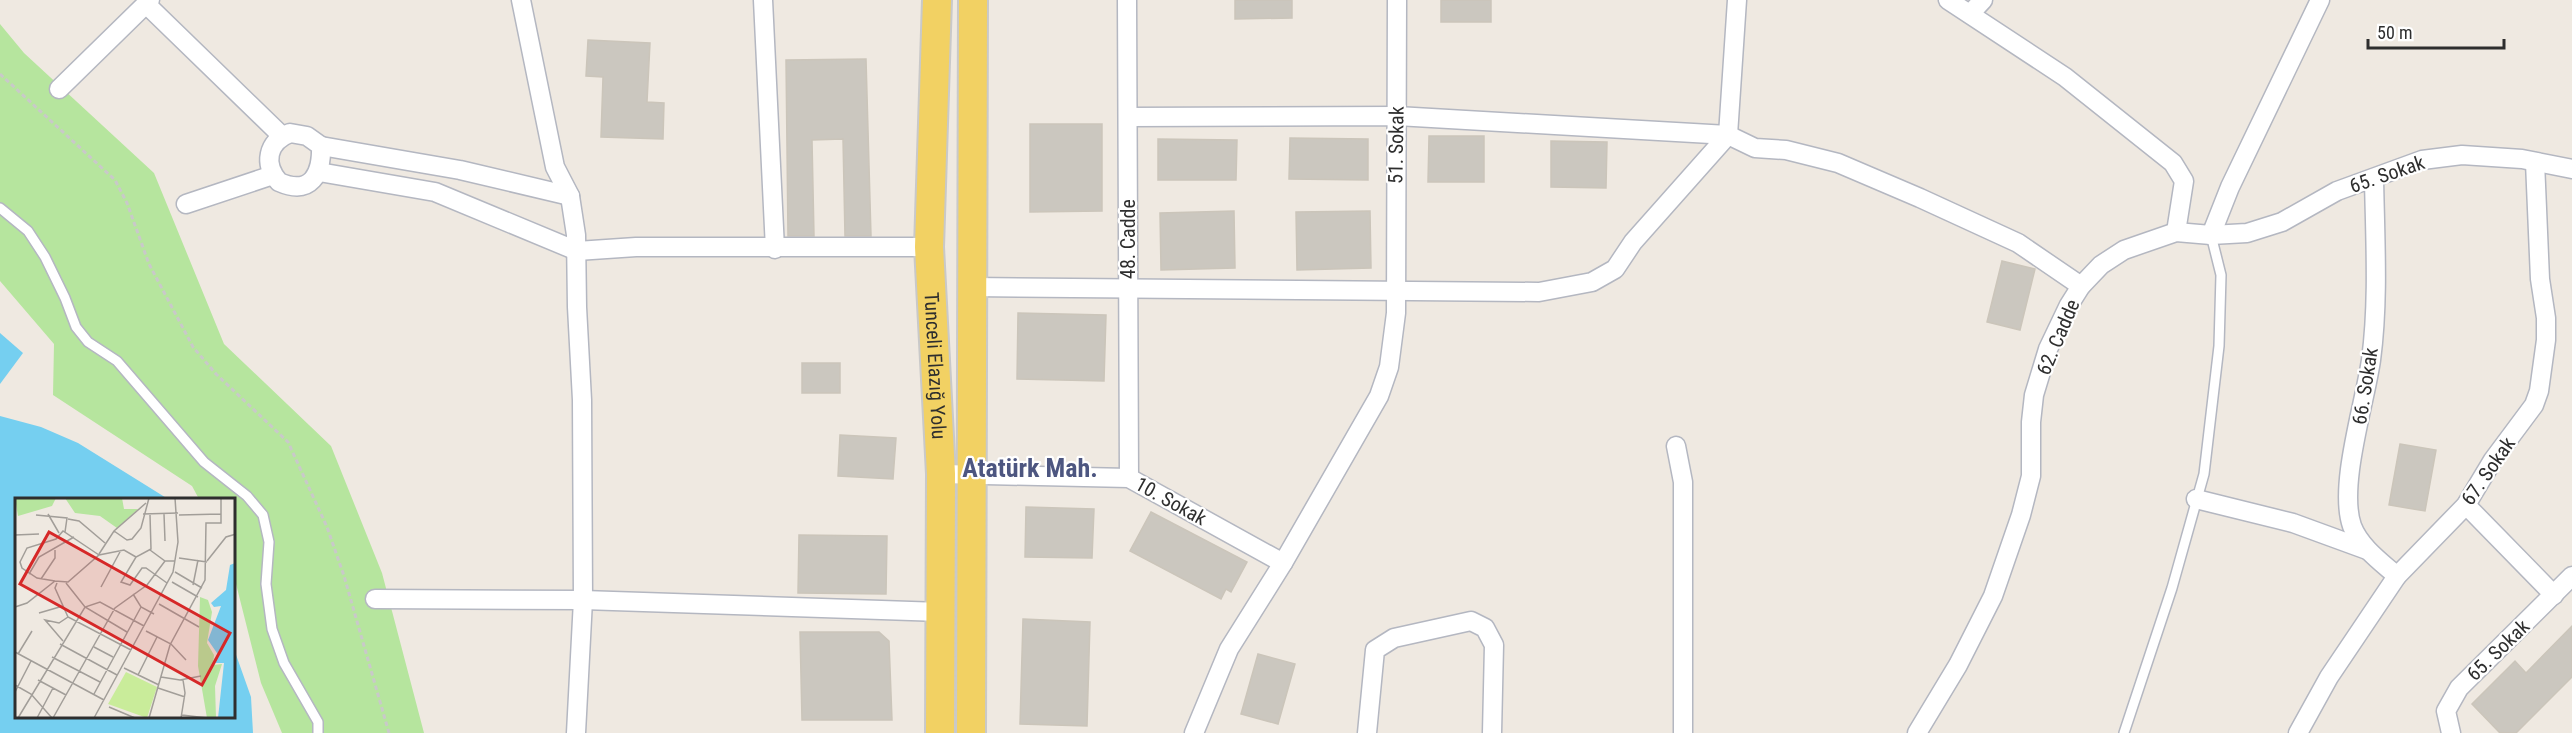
<svg xmlns="http://www.w3.org/2000/svg" width="2572" height="733" font-family="'Roboto Condensed',sans-serif">
  <rect width="100%" height="100%" fill="#efe9e1"/>
  <path fill="#b6e59e" d="M 0,24 L 24,53 L 154,173 L 224,344 L 331,446 L 382,573 L 424,733 L 282,733 L 261,683 L 234,576 L 234,499 L 199,499 L 192,486 L 53,395 L 54,344 L 0,281 Z"/>
  <g fill="#75cff0">
    <path d="M 0,333 L 23,353 L 0,384 Z"/>
    <path d="M 0,416 L 41,427 L 78,443 L 168,499 L 16,499 L 16,716 L 234,716 L 234,649 L 251,697 L 253,733 L 0,733 Z"/>
  </g>
  <g fill="#cbc7bf" stroke="#cbc5ba" stroke-width="1.5">
    <path d="M 1235,0 L 1292,0 L 1292,18 L 1235,19 Z"/>
    <rect x="1441" y="0" width="50" height="22"/>
    <path d="M 588,40 L 650,43 L 647,102 L 664,103 L 663,139 L 601,137 L 603,77 L 586,76 Z"/>
    <path d="M 866,59 L 871,236 L 845,236 L 843,139 L 812,140 L 814,236 L 788,236 L 786,60 Z"/>
    <path d="M 1030,124 L 1102,124 L 1102,211 L 1030,212 Z"/>
    <path d="M 1429,136 L 1484,136 L 1484,182 L 1428,182 Z"/>
    <path d="M 1290,138 L 1368,139 L 1368,180 L 1289,179 Z"/>
    <path d="M 1158,139 L 1237,140 L 1236,180 L 1158,180 Z"/>
    <path d="M 1551,141 L 1607,142 L 1606,188 L 1551,187 Z"/>
    <path d="M 1234,211 L 1235,268 L 1161,270 L 1160,213 Z"/>
    <path d="M 1370,211 L 1371,268 L 1297,270 L 1296,212 Z"/>
    <path d="M 2002,261 L 2035,269 L 2020,330 L 1987,322 Z"/>
    <path d="M 1018,313 L 1106,315 L 1104,381 L 1017,379 Z"/>
    <rect x="802" y="363" width="38" height="30"/>
    <path d="M 840,435 L 896,438 L 893,479 L 838,476 Z"/>
    <path d="M 2400,444 L 2436,450 L 2425,511 L 2389,505 Z"/>
    <path d="M 1026,507 L 1094,509 L 1092,558 L 1025,557 Z"/>
    <path d="M 1151,512 L 1247,562 L 1231,592 L 1226,589 L 1221,599 L 1130,551 Z"/>
    <path d="M 799,535 L 887,536 L 886,594 L 798,593 Z"/>
    <path d="M 1023,619 L 1090,622 L 1087,726 L 1020,724 Z"/>
    <path d="M 2572,626 L 2572,677 L 2516,733 L 2500,733 L 2472,704 L 2515,661 L 2526,673 Z"/>
    <path d="M 800,632 L 879,632 L 889,641 L 892,720 L 802,720 Z"/>
    <path d="M 1258,654 L 1295,664 L 1278,724 L 1241,714 Z"/>
  </g>
  <g fill="none" stroke-linecap="round" stroke-linejoin="round">
    <defs>
      <g id="lane">
        <path d="M 0,208 L 28,231 L 45,257 L 65,298 L 76,327 L 88,342 L 117,361 L 204,462 L 247,496 L 263,515 L 269,542 L 266,584 L 272,629 L 284,663 L 318,722 L 318,733"/>
        <path d="M 2124,733 L 2172,588 L 2204,474 L 2219,346 L 2221,275 L 2211,235"/>
      </g>
      <g id="street">
        <path d="M 521,0 L 555,167 L 570,196 L 576,235 L 577,307 L 582,400 L 583,600 L 576,733"/>
        <path d="M 763,0 L 775,249"/>
        <path d="M 1127,0 L 1129,478"/>
        <path d="M 1948,0 L 2065,77 L 2173,163 L 2184,181 L 2176,232"/>
        <path d="M 146,4 L 282,136"/>
        <path d="M 1970,14 L 1983,0"/>
        <path d="M 59,89 L 150,0"/>
        <path d="M 1128,117 L 1397,116 L 1728,135 L 1755,148 L 1786,150 L 1838,163 L 1920,198 L 2018,243 L 2081,286"/>
        <path d="M 290,133 L 307,136 L 321,146 C 322,174 311,196 279,182 C 263,164 267,142 290,133 Z"/>
        <path d="M 321,146 L 460,170 L 570,196"/>
        <path d="M 319,172 L 435,192 L 577,251 L 636,247 L 929,247"/>
        <path d="M 2374,178 C 2375,238 2379,300 2371,360 C 2365,403 2338,486 2352,526 C 2360,547 2381,562 2397,576"/>
        <path d="M 186,204 L 273,175"/>
        <path d="M 2211,235 L 2247,233 L 2282,222 L 2337,191 L 2422,160 L 2462,155 L 2522,159 L 2572,169"/>
        <path d="M 972,287 L 1539,292 L 1592,282 L 1615,269 L 1633,242 L 1728,135 L 1737,0"/>
        <path d="M 1676,446 L 1683,482 L 1683,733"/>
        <path d="M 941,474 L 1129,478 L 1283,563"/>
        <path d="M 2196,499 L 2293,523 L 2367,550"/>
        <path d="M 2466,505 L 2554,595"/>
        <path d="M 375,599 L 583,600 L 941,612"/>
        <path d="M 1194,733 L 1229,649 L 1283,563 L 1379,396 L 1389,367 L 1396,313 L 1397,0"/>
        <path d="M 1367,733 L 1375,650 L 1394,638 L 1471,621 L 1485,628 L 1494,645 L 1492,733"/>
        <path d="M 1917,733 L 1958,665 L 1993,596 L 2021,515 L 2031,476 L 2031,422 L 2034,395 L 2048,349 L 2069,305 L 2081,286 L 2101,265 L 2124,250 L 2176,232 L 2211,235 L 2230,187 L 2320,0"/>
        <path d="M 2298,733 L 2329,677 L 2397,576 L 2466,505 L 2493,460 L 2534,405 L 2539,391 L 2546,340 L 2546,318 L 2540,279 L 2535,162"/>
        <path d="M 2451,733 L 2446,711 L 2459,688 L 2572,576"/>
      </g>
      <g id="primary">
        <path id="s1" d="M 937,0 L 929,247 L 941,474 L 940,733"/>
        <path d="M 971,733 L 973,0"/>
      </g>
    </defs>
    <use href="#lane" stroke="#b4b7c1" stroke-width="12"/>
    <use href="#street" stroke="#b4b7c1" stroke-width="21"/>
    <use href="#primary" stroke="#c9c9c9" stroke-width="32"/>
    <path stroke="#c9c9c9" stroke-width="3" stroke-dasharray="4.5 3" stroke-linecap="butt" d="M 0,74 L 115,180 L 127,203 L 149,264 L 193,347 L 216,374 L 288,442 L 327,527 L 344,576 L 389,733"/>
    <use href="#lane" stroke="#fff" stroke-width="9"/>
    <use href="#street" stroke="#fff" stroke-width="18"/>
    <use href="#primary" stroke="#f2d163" stroke-width="28"/>
  </g>
  <g text-anchor="middle" dominant-baseline="central" stroke-width="4.5" stroke-linejoin="round" paint-order="stroke">
    <g font-size="20" fill="#2e2e2e" stroke="#fff">
      <text transform="translate(1396 145) rotate(-89)">51. Sokak</text>
      <text transform="translate(2387 174) rotate(-19)">65. Sokak</text>
      <text transform="translate(1128 239) rotate(-90)">48. Cadde</text>
      <text transform="translate(2058 337) rotate(-67)">62. Cadde</text>
      <text stroke="none"><textPath href="#s1" startOffset="366">Tunceli Elazığ Yolu</textPath></text>
      <text transform="translate(2365 386) rotate(-81)">66. Sokak</text>
      <text transform="translate(2488 471) rotate(-55)">67. Sokak</text>
      <text transform="translate(1171 501) rotate(29)">10. Sokak</text>
      <text transform="translate(2498 650) rotate(-44)">65. Sokak</text>
    </g>
    <g font-size="26" font-weight="bold" fill="#4d5680" stroke="#fff">
      <text x="1030" y="468">Atatürk Mah.</text>
    </g>
  </g>
  <g transform="translate(15 498)">
    <rect width="220" height="220" fill="#efe9e1"/>
    <path d="M 0,0 L 41,0 L 37,8 L 3,18 ZM 50,0 L 107,0 L 109,11 L 123,11 L 102,30 L 85,18 L 60,15 ZM 185,99 L 193,102 L 197,114 L 192,145 L 199,157 L 198,167 L 207,166 L 200,188 L 201,220 L 192,220 L 183,168 Z" fill="#b6e59e"/>
    <path d="M 111,174 L 142,189 L 132,220 L 93,206 Z" fill="#c9ec9a"/>
    <path d="M 220,65 L 220,220 L 203,220 L 209,165 L 201,165 L 199,161 L 204,158 L 193,142 L 206,108 L 199,109 L 196,105 L 211,92 L 215,67 Z" fill="#75cff0"/>
    <path fill="none" stroke="#a29e99" stroke-width="1.5" d="M 33,16 L 44,35M 128,16 L 163,15M 149,16 L 150,43M 21,17 L 52,20 L 50,34M 135,17 L 136,51 L 121,59 L 106,84 L 115,87 L 127,70 L 131,70 L 152,85M 164,17 L 206,16M 53,21 L 64,23 L 90,45M 99,33 L 112,42 L 117,41 L 126,30 L 134,0M 0,37 L 24,36M 135,52 L 150,63 L 160,63M 84,56 L 99,33 L 131,5M 164,60 L 192,64M 192,63 L 211,39 L 221,36M 160,74 L 187,90M 14,76 L 24,59 L 59,39M 26,81 L 40,60 L 40,52M 40,83 L 22,80 L 7,70 L 5,64 L 12,50 L 41,41 L 48,33 L 84,57M 157,84 L 183,99M 42,85 L 40,90 L 53,119 L 116,152M 51,85 L 70,109 L 112,134M 178,87 L 183,62M 86,89 L 106,52M 118,96 L 126,109 L 139,116M 144,106 L 184,129M 0,109 L 12,105 L 40,83 L 53,84 L 84,57 L 109,52 L 121,59M 24,115 L 48,108M 131,133 L 156,146 L 171,162M 48,143 L 30,122 L 44,125 L 53,119M 45,146 L 102,177M 79,149 L 98,159M 0,154 L 89,202M 3,156 L 17,133M 37,159 L 85,184M 109,170 L 144,187M 123,177 L 142,139M 146,179 L 165,182 L 186,178M 23,182 L 51,197M 0,187 L 16,196 L 37,220M 143,190 L 170,199M 0,194 L 16,163M 79,196 L 126,109M 94,209 L 120,220M 167,217 L 192,220M 3,220 L 70,109 L 85,104 L 129,128M 22,220 L 38,190M 38,220 L 100,110 L 132,87 L 150,63M 79,220 L 158,74 L 163,44 L 160,0M 134,220 L 155,147 L 190,82 L 191,25 L 206,25 L 206,0M 166,220 L 170,195 L 168,182"/>
    <path fill="#d62828" fill-opacity="0.15" stroke="#d62828" stroke-width="3" d="M 34,34 L 215,135 L 187,187 L 5,86 Z"/>
    <rect width="220" height="220" fill="none" stroke="#2e2e2e" stroke-width="3"/>
  </g>
  <path d="M2368 39v9h136v-9" fill="none" stroke="#2e2e2e" stroke-width="3"/>
  <text x="2377" y="39" font-size="18" fill="#2e2e2e" stroke="#ffffff" stroke-width="4.5" paint-order="stroke">50 m</text>
</svg>
